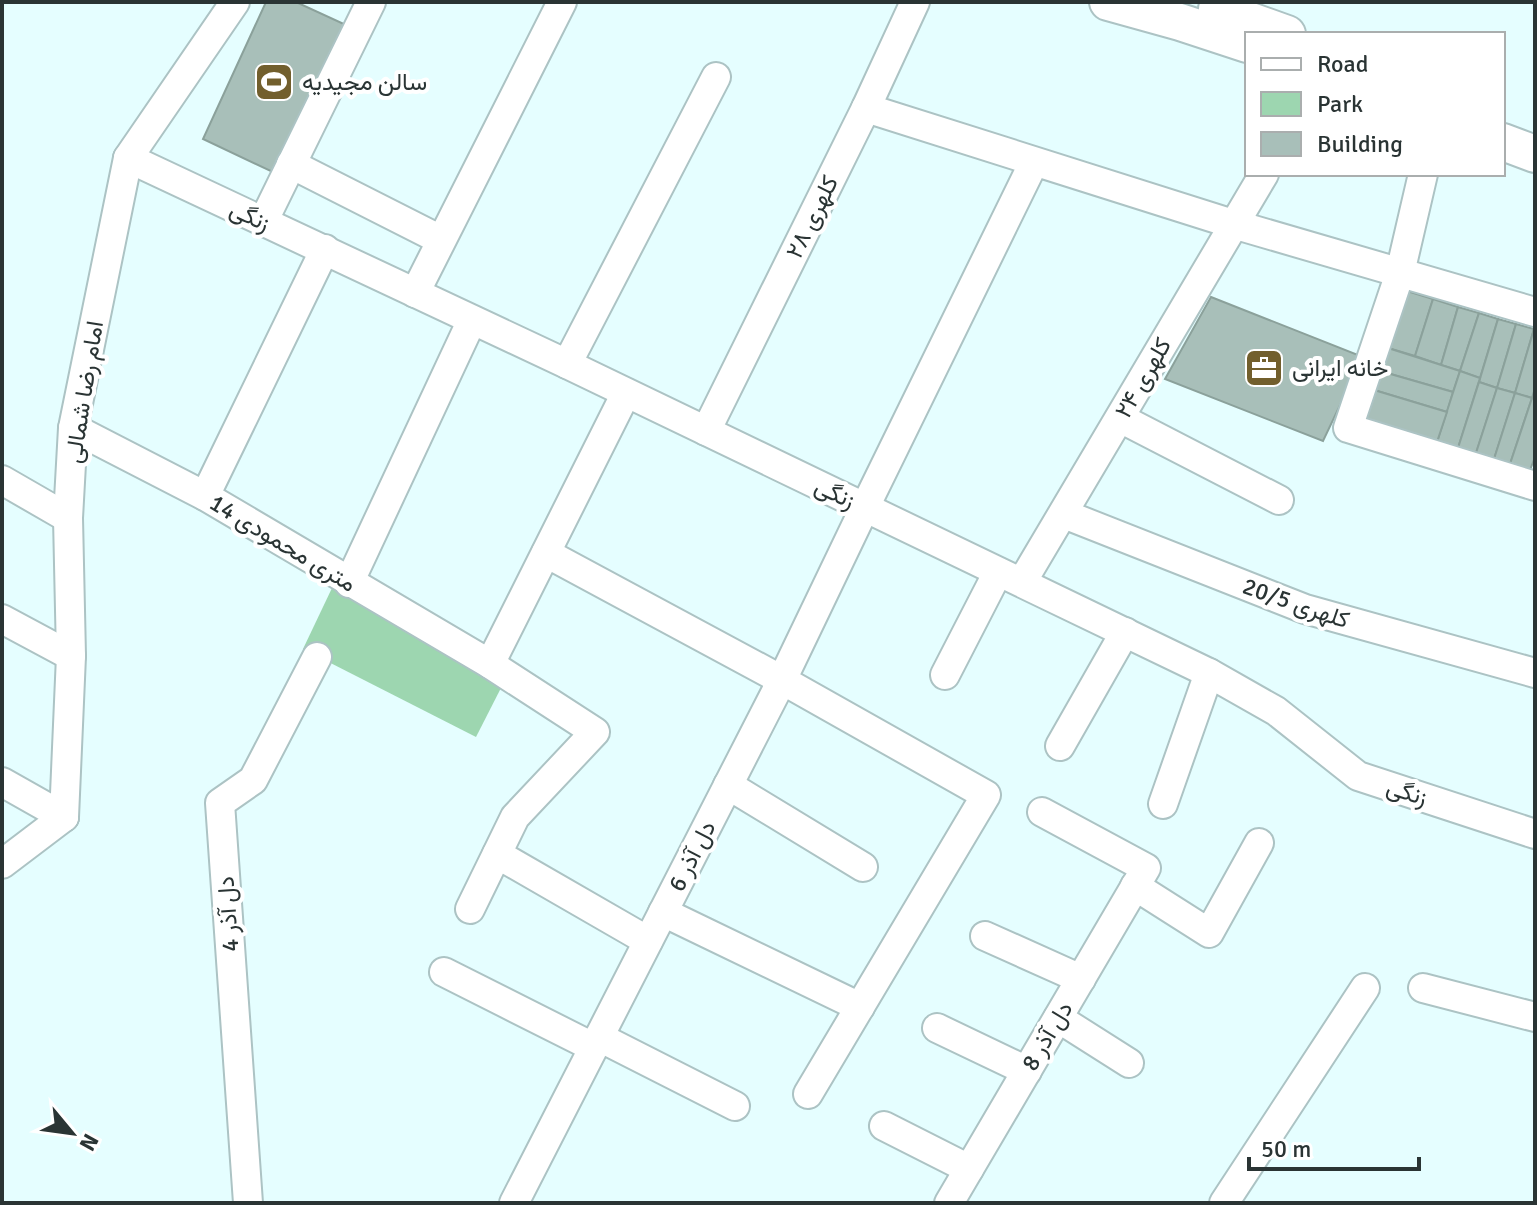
<svg xmlns="http://www.w3.org/2000/svg" width="1537" height="1205" font-family="Signika,Vazirmatn,sans-serif">
  <rect width="100%" height="100%" fill="#e5feff"/>
  <path fill="#9dd6b0" d="M 332,588 L 503,684 L 476,737 L 303,649 Z"/>
  <g fill="#a8bfb9" stroke="#8ba19b" stroke-width="2">
    <path d="M 266,2 L 296,2 L 346,25 L 277,174 L 203,139 Z"/>
    <path d="M 1407,291 L 1433,299 L 1415,356 L 1388,348 Z"/>
    <path d="M 1211,297 L 1363,357 L 1323,441 L 1165,379 Z"/>
    <path d="M 1433,299 L 1458,307 L 1441,365 L 1415,356 Z"/>
    <path d="M 1458,307 L 1479,313 L 1460,371 L 1441,365 Z"/>
    <path d="M 1479,313 L 1498,319 L 1480,378 L 1460,371 Z"/>
    <path d="M 1498,319 L 1516,324 L 1497,388 L 1479,382 Z"/>
    <path d="M 1516,324 L 1534,329 L 1515,393 L 1497,388 Z"/>
    <path d="M 1534,329 L 1535,388 L 1532,398 L 1515,393 Z"/>
    <path d="M 1388,348 L 1460,371 L 1453,392 L 1380,371 Z"/>
    <path d="M 1380,371 L 1453,392 L 1447,412 L 1374,390 Z"/>
    <path d="M 1460,371 L 1480,378 L 1458,448 L 1437,442 Z"/>
    <path d="M 1479,382 L 1497,388 L 1476,453 L 1458,448 Z"/>
    <path d="M 1497,388 L 1515,393 L 1494,459 L 1476,453 Z"/>
    <path d="M 1374,390 L 1447,412 L 1437,442 L 1364,420 Z"/>
    <path d="M 1515,393 L 1532,398 L 1510,464 L 1494,459 Z"/>
    <path d="M 1532,398 L 1535,399 L 1535,457 L 1530,470 L 1510,464 Z"/>
  </g>
  <g fill="none" stroke-linecap="round" stroke-linejoin="round">
    <defs>
      <g id="minor">
        <path d="M 866,108 L 1233,224 L 1535,312"/>
        <path d="M 128,158 L 567,364 L 1209,673 L 1276,711 L 1358,776 L 1535,834"/>
        <path d="M 291,164 L 441,240"/>
        <path d="M 1423,174 L 1400,273 L 1348,428 L 1535,486"/>
        <path d="M 263,222 L 371,2"/>
        <path d="M 415,293 L 562,2"/>
        <path d="M 567,364 L 716,77"/>
        <path d="M 1120,418 L 1279,500"/>
        <path d="M 73,428 L 205,496 L 490,664 L 595,732 L 515,817 L 470,909"/>
        <path d="M 706,431 L 866,108 L 915,2"/>
        <path d="M 2,480 L 68,518"/>
        <path d="M 205,496 L 325,249"/>
        <path d="M 1064,514 L 1305,609 L 1535,673"/>
        <path d="M 546,553 L 782,680 L 986,795 L 808,1094"/>
        <path d="M 1022,582 L 1264,174"/>
        <path d="M 349,583 L 472,320"/>
        <path d="M 2,619 L 71,656"/>
        <path d="M 490,664 L 626,393"/>
        <path d="M 945,675 L 998,572"/>
        <path d="M 1060,746 L 1125,632"/>
        <path d="M 2,782 L 64,817"/>
        <path d="M 728,785 L 863,867"/>
        <path d="M 1163,804 L 1209,673"/>
        <path d="M 64,817 L 71,656 L 68,518 L 73,428 L 128,158 L 235,2"/>
        <path d="M 497,854 L 648,941"/>
        <path d="M 2,864 L 64,817"/>
        <path d="M 1135,886 L 1209,933 L 1259,843"/>
        <path d="M 663,912 L 860,1007"/>
        <path d="M 985,936 L 1081,979"/>
        <path d="M 444,972 L 593,1047"/>
        <path d="M 1423,988 L 1535,1017"/>
        <path d="M 1058,1018 L 1129,1063"/>
        <path d="M 937,1028 L 1027,1071"/>
        <path d="M 599,1037 L 735,1106"/>
        <path d="M 884,1126 L 969,1169"/>
        <path d="M 248,1203 L 220,803 L 253,780 L 317,657"/>
        <path d="M 514,1203 L 782,680 L 865,507 L 1034,162"/>
        <path d="M 949,1203 L 1146,868 L 1042,812"/>
        <path d="M 1224,1203 L 1365,988"/>
      </g>
      <g id="major">
        <path d="M 1108,2 L 1180,22 L 1247,44"/>
        <path d="M 1217,9 L 1287,34"/>
        <path d="M 1503,142 L 1535,154"/>
      </g>
    </defs>
    <use href="#minor" stroke="#acc3c4" stroke-width="32"/>
    <use href="#major" stroke="#acc3c4" stroke-width="40"/>
    <use href="#minor" stroke="#fff" stroke-width="28"/>
    <use href="#major" stroke="#fff" stroke-width="36"/>
  </g>
  <defs>
    <symbol id="stadium-square" viewBox="-11 -11 22 22"><rect x="-9" y="-9" width="18" height="18" rx="4" fill="#725f2d" stroke="#fff"/><path d="M0-5a6.5 5 0 1 0 0 10a6.5 5 0 1 0 0-10ZM-3.5-1.8h7v3.6h-7Z" fill="#fff"/></symbol>
    <symbol id="office-square" viewBox="-11 -11 22 22"><rect x="-9" y="-9" width="18" height="18" rx="4" fill="#725f2d" stroke="#fff"/><path d="M-6-3h4V-5.5h4V-3h4V5H-6ZM-1-4.5V-3h2v-1.5ZM-6 0V1H6V0Z" fill="#fff"/></symbol>
  </defs>
  <g fill-rule="evenodd">
    <use href="#stadium-square" x="252" y="60" width="44" height="44"/>
    <use href="#office-square" x="1242" y="346" width="44" height="44"/>
  </g>
  <g text-anchor="middle" dominant-baseline="central" stroke-width="8" stroke-linejoin="round" paint-order="stroke">
    <g font-size="24" fill="#2a3434" stroke="#fff" text-anchor="start">
      <text x="302" y="82">سالن مجیدیه</text>
      <text x="1292" y="368">خانه ایرانی</text>
    </g>
    <g font-size="24" fill="#2a3434" stroke="#fff">
      <text transform="translate(250 216) rotate(25)">زنگی</text>
      <text transform="translate(812 217) rotate(-64)">کلهری ۲۸</text>
      <text transform="translate(1143 378) rotate(-60)">کلهری ۲۴</text>
      <text transform="translate(84 392) rotate(-81)">امام رضا شمالی</text>
      <text transform="translate(835 493) rotate(26)">زنگی</text>
      <text transform="translate(283 543) rotate(31)">14 متری محمودی</text>
      <text transform="translate(1296 603) rotate(19)">کلهری 20/5</text>
      <text transform="translate(1407 792) rotate(18)">زنگی</text>
      <text transform="translate(692 856) rotate(-63)">دل آذر 6</text>
      <text transform="translate(228 914) rotate(-94)">دل آذر 4</text>
      <text transform="translate(1047 1036) rotate(-59)">دل آذر 8</text>
    </g>
  </g>
  <rect width="1537" height="1205" fill="none" stroke="#2a3434" stroke-width="8"/>
  <rect x="1245" y="32" width="260" height="144" fill="#ffffff" stroke="#aaaeae" stroke-width="2"/>
  <rect x="1261" y="58" width="40" height="12" fill="#ffffff" stroke="#aaaeae" stroke-width="2"/>
  <text x="1317" y="72" font-size="24" fill="#2a3434">Road</text>
  <rect x="1261" y="92" width="40" height="24" fill="#9dd6b0" stroke="#aaaeae" stroke-width="2"/>
  <text x="1317" y="112" font-size="24" fill="#2a3434">Park</text>
  <rect x="1261" y="132" width="40" height="24" fill="#a8bfb9" stroke="#aaaeae" stroke-width="2"/>
  <text x="1317" y="152" font-size="24" fill="#2a3434">Building</text>
  <g transform="translate(72 1133) rotate(119)" stroke="#ffffff" stroke-width="6" paint-order="stroke">
  <path d="M0-6L14 30L0 20L-14 30Z" fill="#2a3434"/>
  <text y="-12" font-size="22" font-weight="bold" text-anchor="middle" fill="#2a3434">N</text>
  </g>
  <path d="M1249 1157v12h170v-12" fill="none" stroke="#2a3434" stroke-width="4"/>
  <text x="1261" y="1157" font-size="24" fill="#2a3434" stroke="#ffffff" stroke-width="6" paint-order="stroke">50 m</text>
</svg>
